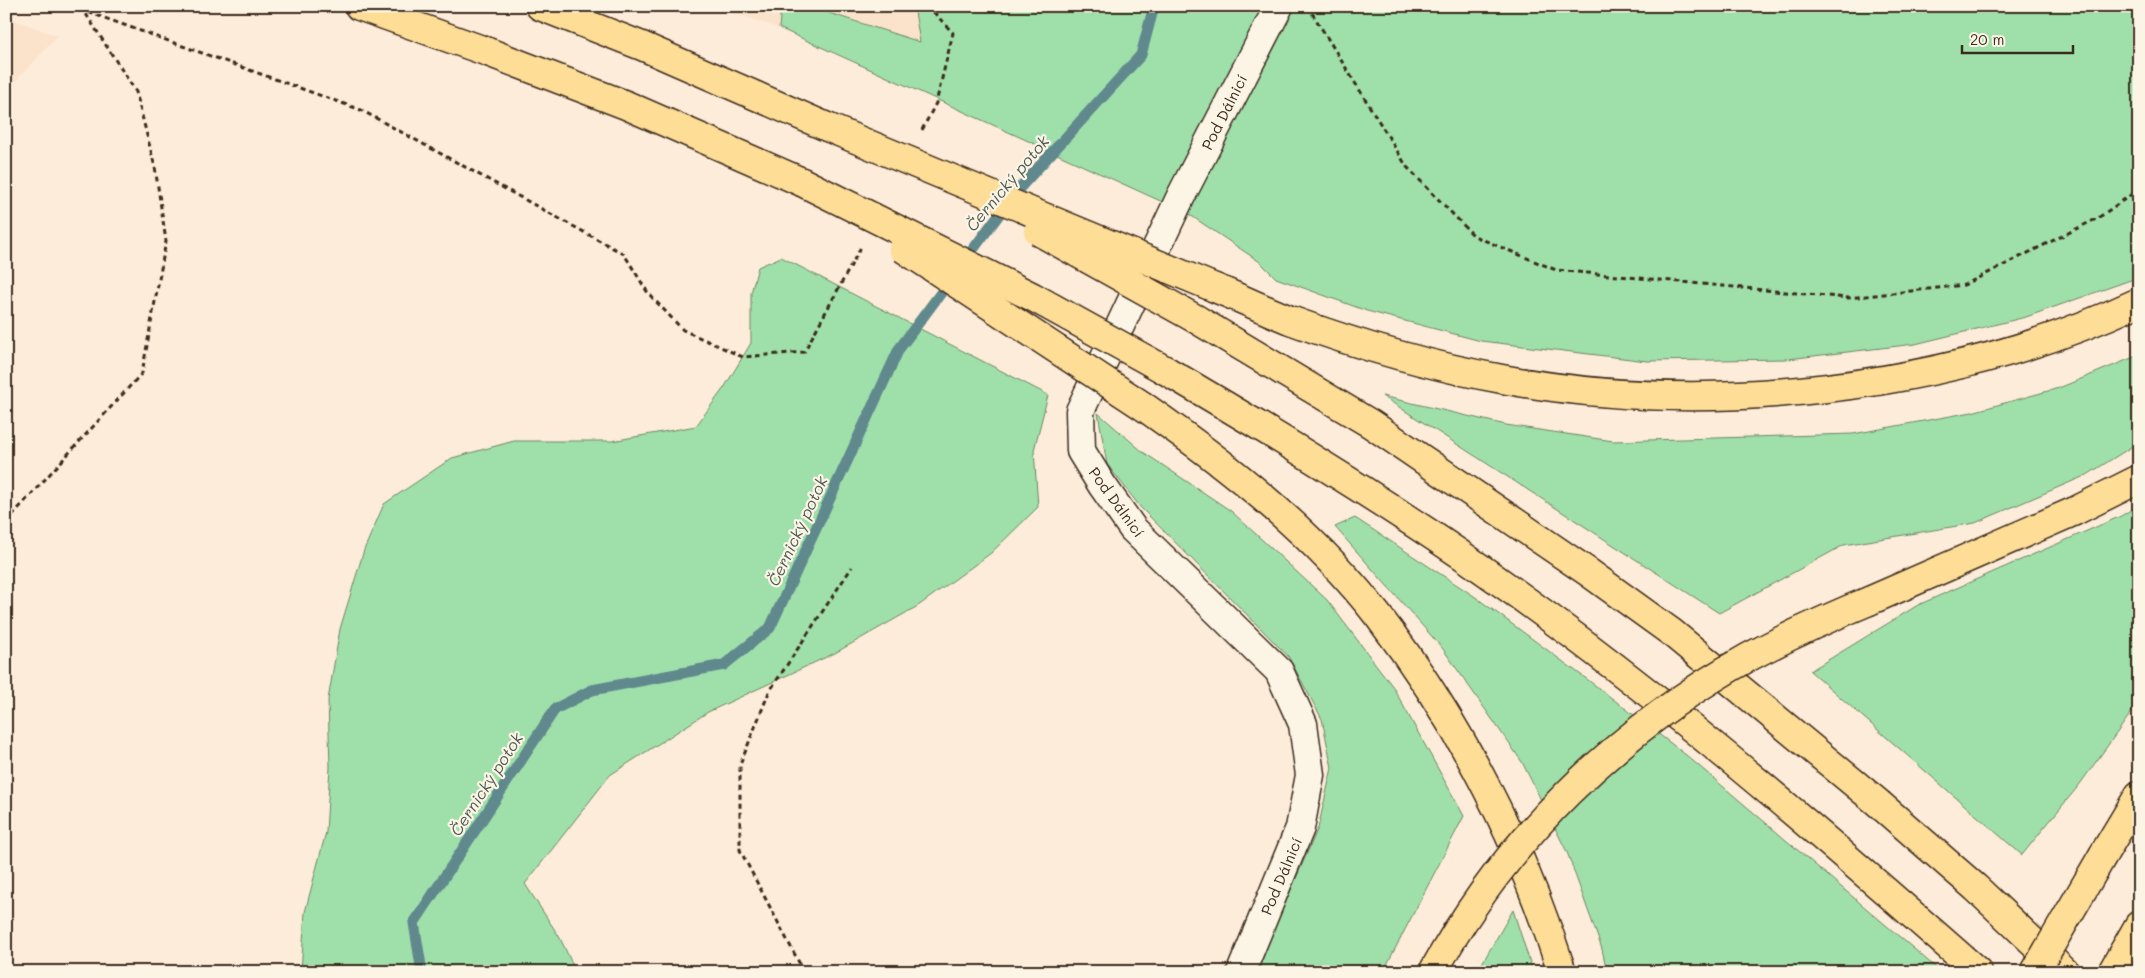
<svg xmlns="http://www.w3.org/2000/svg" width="2145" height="978" font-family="Mali,sans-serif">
  <rect width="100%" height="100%" fill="#fcecd9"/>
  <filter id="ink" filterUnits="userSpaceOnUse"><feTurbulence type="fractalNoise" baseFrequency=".02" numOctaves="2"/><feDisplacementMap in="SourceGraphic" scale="10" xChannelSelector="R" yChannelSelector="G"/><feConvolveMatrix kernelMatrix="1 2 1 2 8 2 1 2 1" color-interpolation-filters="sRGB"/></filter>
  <g filter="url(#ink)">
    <g fill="#fbe2cb">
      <path d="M 713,6 L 781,6 L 779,28 Z"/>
      <path d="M 807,6 L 914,6 L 921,42 Z"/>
      <path d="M 6,17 L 58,36 L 6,91 Z"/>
    </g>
    <g fill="#9fe0aa" stroke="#6d8564">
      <path d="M 781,6 L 807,6 L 920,42 L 914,6 L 2139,6 L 2139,277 L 2026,317 L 1915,344 L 1788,359 L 1647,361 L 1481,341 L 1367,311 L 1276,278 L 1260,262 L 1187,213 L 779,28 Z"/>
      <path d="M 781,257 L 1048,395 L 1034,450 L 1038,507 L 991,553 L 918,606 L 835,653 L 708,712 L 610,775 L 525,884 L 560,938 L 576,972 L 301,972 L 305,912 L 326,832 L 330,767 L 328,700 L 340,629 L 364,550 L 384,504 L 452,458 L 514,441 L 612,441 L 696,426 L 724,388 L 751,343 L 751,293 L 758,267 Z"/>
      <path d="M 2139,355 L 2139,442 L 2087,475 L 1975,523 L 1844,545 L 1719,613 L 1382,396 L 1506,425 L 1613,441 L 1853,434 L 1972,412 L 2059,388 Z"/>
      <path d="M 1098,413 L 1143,452 L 1231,511 L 1327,600 L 1393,687 L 1464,816 L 1383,972 L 1255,972 L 1318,828 L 1332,768 L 1322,719 L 1288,656 L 1141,508 L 1107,464 Z"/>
      <path d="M 2139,505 L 2139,702 L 2080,784 L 2022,855 L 1810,671 L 1918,605 L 2121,516 Z"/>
      <path d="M 1355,518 L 1474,596 L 1592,683 L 1686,755 L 1941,972 L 1607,972 L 1602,949 L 1567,852 L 1522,762 L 1443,649 L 1335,527 Z"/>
      <path d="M 1513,910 L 1533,972 L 1477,972 Z"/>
    </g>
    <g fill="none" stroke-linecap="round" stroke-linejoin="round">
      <g stroke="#61898e" stroke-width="11">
        <path d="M 963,263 L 1015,193 L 1141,55 L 1154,6"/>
        <path d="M 422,972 L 414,923 L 555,709 L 592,690 L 724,665 L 770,628 L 899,349 L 952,278"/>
      </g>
      <defs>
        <path id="minor" d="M 1241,972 L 1300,828 L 1310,775 L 1303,724 L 1279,671 L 1133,529 L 1102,485 L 1081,451 L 1080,411 L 1181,196 L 1279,6"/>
        <g id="highway">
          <path d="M 359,6 L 488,52 L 626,105 L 802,182"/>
          <path d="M 540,6 L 642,46 L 827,127"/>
          <path d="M 1215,288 C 1240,298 1265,310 1290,320 C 1358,345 1430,366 1502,379 C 1707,417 1949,391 2139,302"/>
          <path d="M 1196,319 L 1371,424 L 1588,572 L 1671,632 L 1877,802 L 1976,888 L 2065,972"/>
          <path d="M 1165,370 C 1266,429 1366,490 1463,556 C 1645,681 1812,826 1978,972"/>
          <path d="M 1143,406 C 1229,466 1314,533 1379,617 C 1461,724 1521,844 1562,972"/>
          <path d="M 1869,601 L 2075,511 L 2139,479"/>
          <path d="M 2103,855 L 2139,795"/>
          <path d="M 2112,972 L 2139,925"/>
        </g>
      </defs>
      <use href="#minor" stroke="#3b2a1e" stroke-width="31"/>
      <use href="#highway" stroke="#3b2a1e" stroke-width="31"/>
      <g stroke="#3b2a1e" stroke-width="3" stroke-dasharray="5 4" stroke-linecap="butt">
        <path d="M 71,6 L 361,110 L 624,254 L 648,293 L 683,330 L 743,357 L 804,352 L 861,247"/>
        <path d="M 1312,13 L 1407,167 L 1474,236 L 1556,270 L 1848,298 L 1964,285 L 2098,218 L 2139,189"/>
        <path d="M 922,130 L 936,103 L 953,33 L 928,6"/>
        <path d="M 6,522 L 142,373 L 166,241 L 155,167 L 136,92 L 84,11"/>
        <path d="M 804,972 L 740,850 L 740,765 L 769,692 L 852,567"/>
      </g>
      <use href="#minor" stroke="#fcf5e5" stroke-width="28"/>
      <use href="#highway" stroke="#fedd96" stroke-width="28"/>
      <defs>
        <g id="highway-bridge">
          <path d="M 827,127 L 1215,288"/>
          <path d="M 802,182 L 1033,297 L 1165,370"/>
          <path d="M 1038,231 L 1196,319"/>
          <path d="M 903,248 L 1143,406"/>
          <path d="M 1433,972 C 1505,840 1617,730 1749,657 C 1788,636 1828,618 1869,601"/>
          <path d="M 2035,972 L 2103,855"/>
        </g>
      </defs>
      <use href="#highway-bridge" stroke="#3b2a1e" stroke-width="31" stroke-linecap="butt"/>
      <use href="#highway-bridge" stroke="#fedd96" stroke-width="28"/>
    </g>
  </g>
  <g text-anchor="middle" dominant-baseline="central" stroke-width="4.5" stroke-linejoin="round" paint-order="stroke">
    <g font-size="15" fill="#3b2a1e" stroke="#fcf5e5">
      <text transform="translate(1224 112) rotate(-63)">Pod Dálnicí</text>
      <text transform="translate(1117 502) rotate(54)">Pod Dálnicí</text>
      <text transform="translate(1281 876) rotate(-67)">Pod Dálnicí</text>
    </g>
    <g font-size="16" font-style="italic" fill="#4e5a56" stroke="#fcf5e5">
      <text transform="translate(1007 183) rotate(-50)">Černický potok</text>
      <text transform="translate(797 531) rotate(-65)">Černický potok</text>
      <text transform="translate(486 784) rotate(-57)">Černický potok</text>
    </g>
  </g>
  <rect width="2145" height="978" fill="none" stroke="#fcf5e5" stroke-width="25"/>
  <rect x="12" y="12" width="2120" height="953" fill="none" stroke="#3b2a1e" stroke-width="2" filter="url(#ink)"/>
  <path d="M1962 45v8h111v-8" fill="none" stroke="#3b2a1e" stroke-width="2.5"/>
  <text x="1970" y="45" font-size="15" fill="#3b2a1e" stroke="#fcf5e5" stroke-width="4" paint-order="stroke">20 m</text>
</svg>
